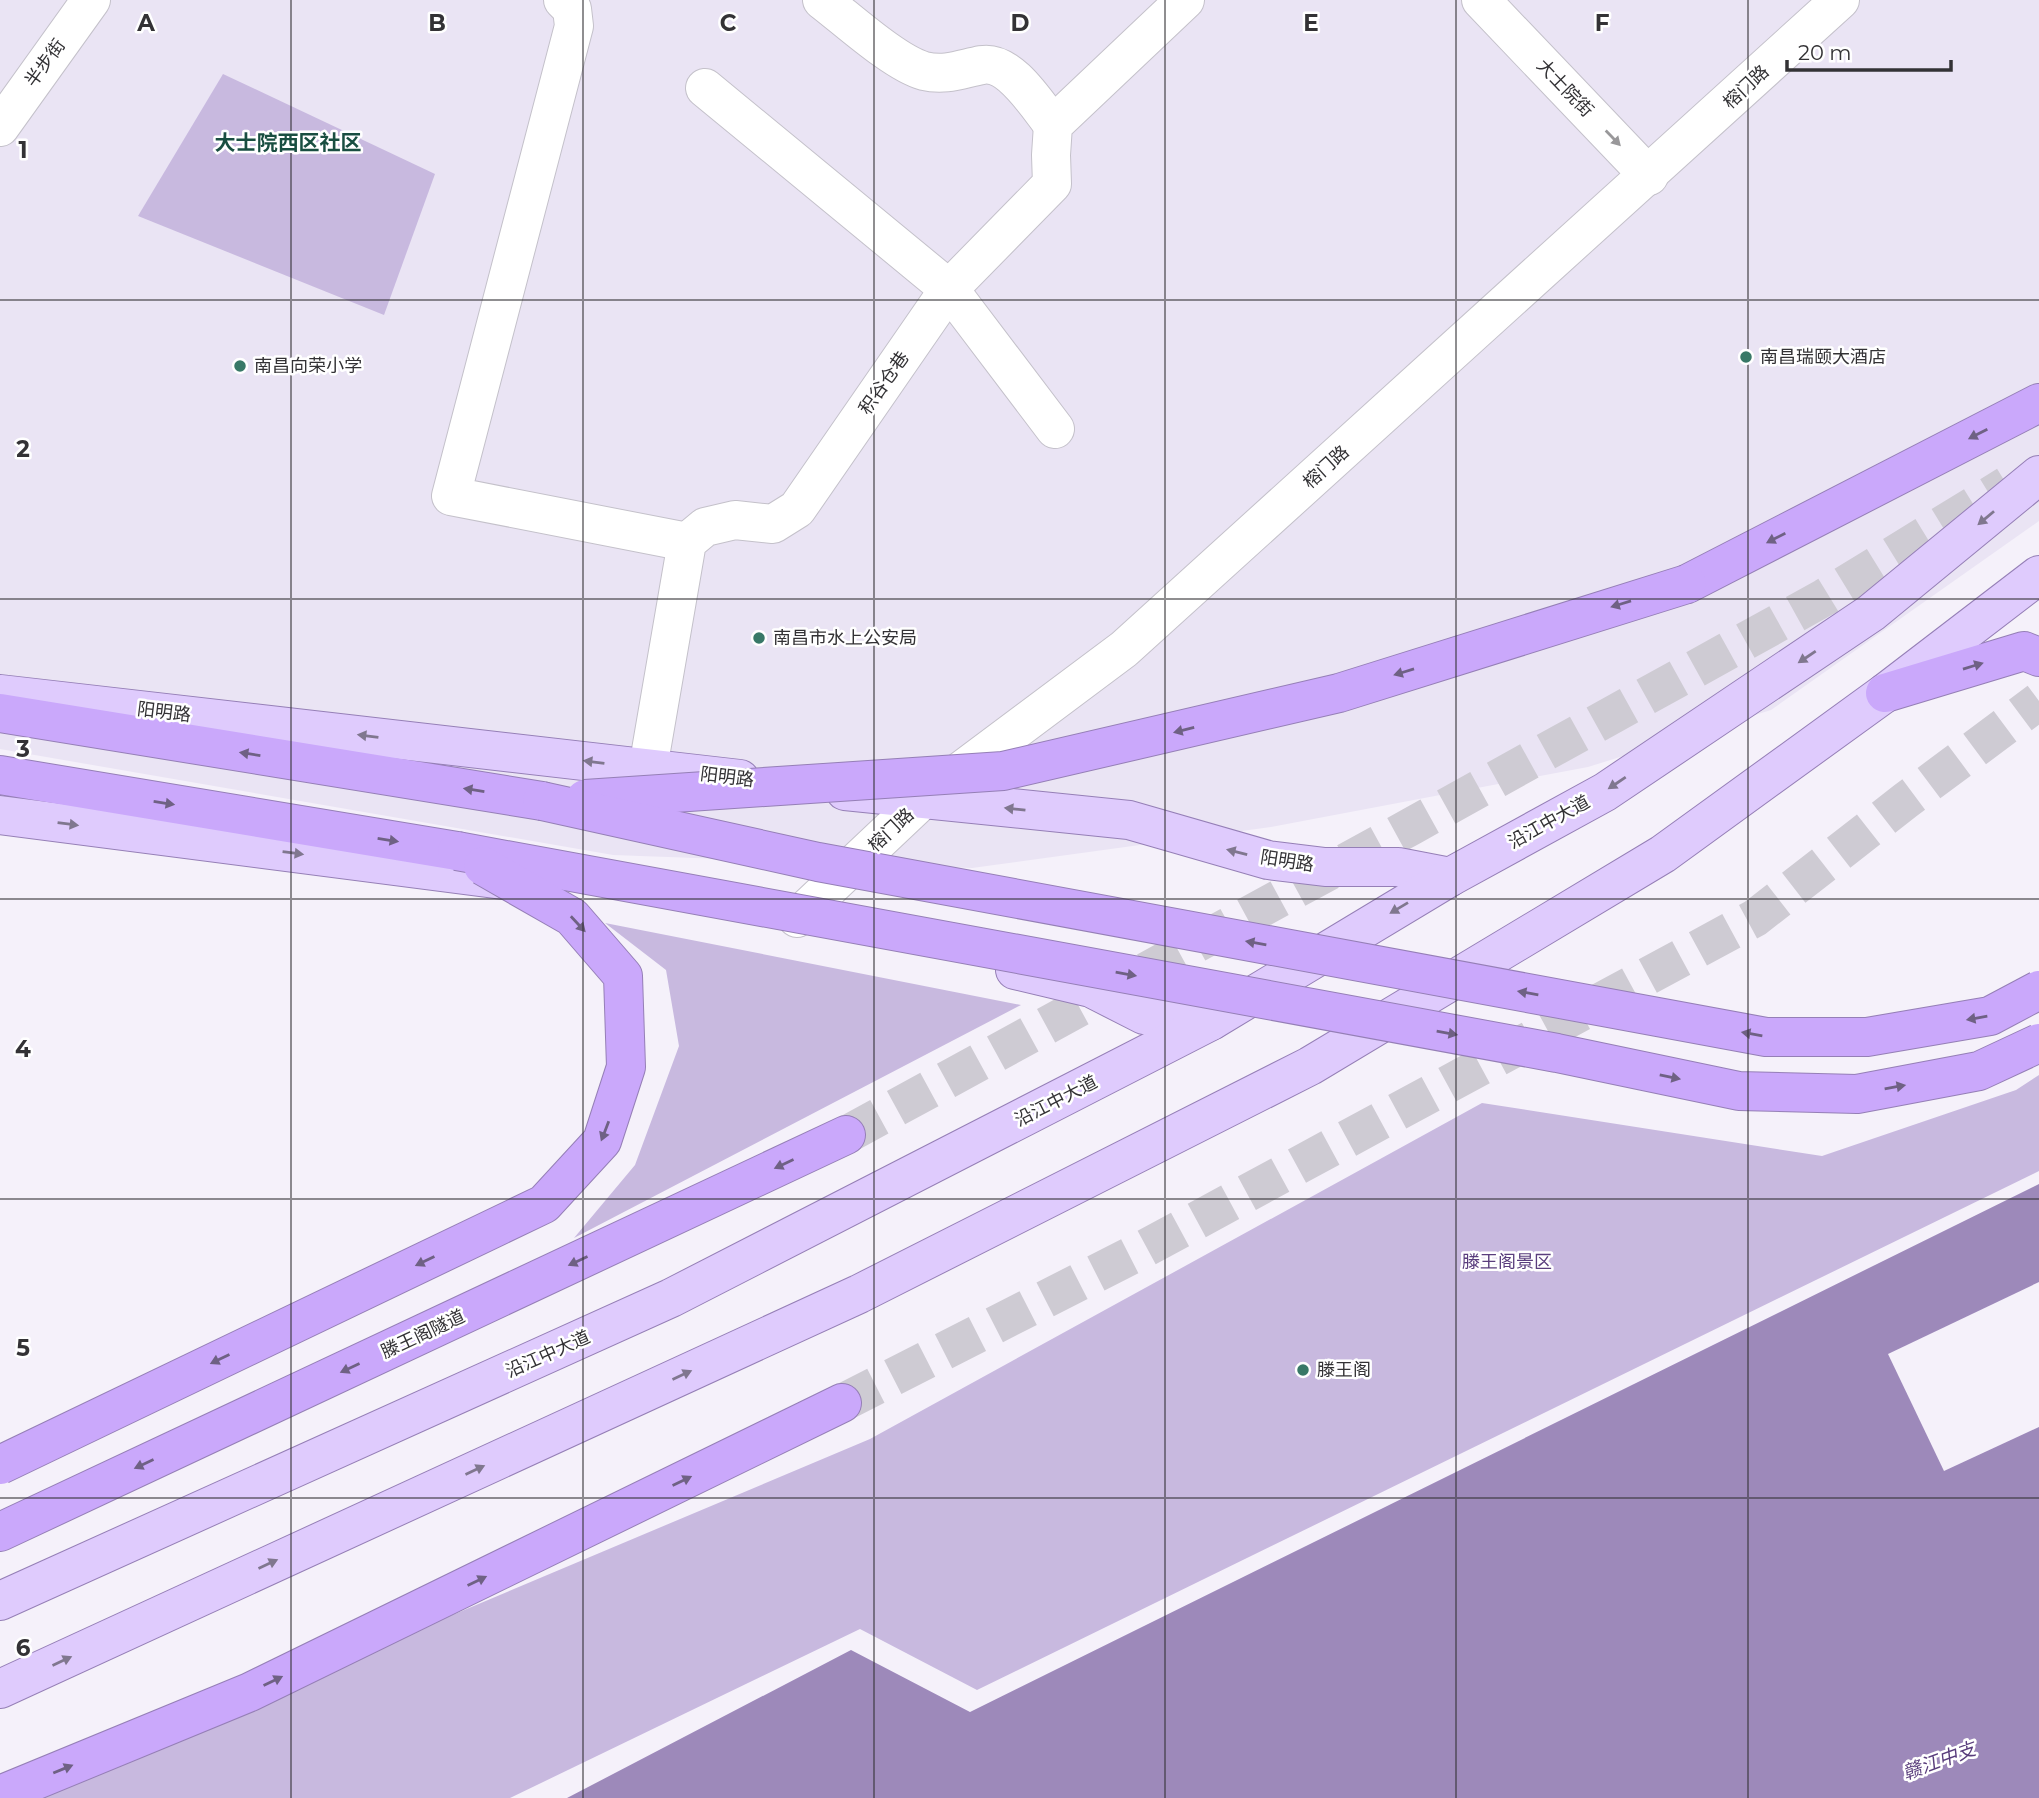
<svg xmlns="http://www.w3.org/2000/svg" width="2039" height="1798" font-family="Montserrat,'Noto Sans SC',sans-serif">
  <rect width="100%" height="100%" fill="#f5f1fa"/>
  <path fill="#eae4f4" d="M 0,0 L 2039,0 L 2039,521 L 1771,710 L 1588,767 L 1271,827 L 972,868 L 613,855 L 0,749 Z"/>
  <g fill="#c8b9df">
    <path d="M 223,74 L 435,174 L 384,315 L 138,216 Z"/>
    <path d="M 605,923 L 1021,1005 L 574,1238 L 635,1165 L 679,1046 L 666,970 Z"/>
    <path d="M 2039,1075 L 2039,1171 L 977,1690 L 860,1629 L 510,1798 L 18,1798 L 870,1439 L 1482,1103 L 1822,1156 L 2016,1090 Z"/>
  </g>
  <path fill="#9d89ba" d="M 2039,1184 L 2039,1798 L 567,1798 L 851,1650 L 970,1712 Z"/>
  <path fill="#f5f1fa" d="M 2039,1282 L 2039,1427 L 1944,1471 L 1888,1354 Z"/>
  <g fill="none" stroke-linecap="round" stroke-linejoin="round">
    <g stroke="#cecbd3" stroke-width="38" stroke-dasharray="38 19" stroke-linecap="butt">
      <path d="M 846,1135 L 1412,826 L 1825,597 L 2007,485"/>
      <path d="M 842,1403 L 1144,1249 L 1755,918 L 1905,801 L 2039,701"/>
    </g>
    <defs>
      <g id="minor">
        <path d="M 563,0 L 572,9 L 574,26 L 451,496 L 687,542"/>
        <path d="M 822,0 C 847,19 895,63 924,71 C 946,76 961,69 982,65 C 1010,60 1037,105 1053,125"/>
        <path d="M 1481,0 L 1649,176"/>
        <path d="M 705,88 L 949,289 L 1055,429"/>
        <path d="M 0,127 L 91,0"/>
        <path d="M 648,768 L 687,542 L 705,527 L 735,520 L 773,524 L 797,509 L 949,289 L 1052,184 L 1051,155 L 1053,125 L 1185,0"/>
        <path d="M 797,918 L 922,800 L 1124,649 L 1840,0"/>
      </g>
      <g id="major">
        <path d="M 0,694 L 740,779"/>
        <path d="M 845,791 L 1129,820 L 1268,860 L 1325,867 L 1398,867 L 1450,877"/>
        <path d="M 0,815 L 519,882"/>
        <path d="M 1015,970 L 1091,988 L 1144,1015 L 1211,1021"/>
        <path d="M 0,1601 L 671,1298 L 1211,1021 L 1450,877 L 1605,792 L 1871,613 L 2039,475"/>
        <path d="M 0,1689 L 859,1294 L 1310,1066 L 1663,854 L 1885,693 L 2039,575"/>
      </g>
      <g id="highway">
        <path d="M 1687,584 L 2039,403"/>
        <path d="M 1885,693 L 2024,651 L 2039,657"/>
        <path d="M 0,713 L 542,801"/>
        <path d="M 0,775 L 457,851"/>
        <path d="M 0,1532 L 846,1135"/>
        <path d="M 0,1795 L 250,1692 L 842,1403"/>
      </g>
    </defs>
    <use href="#minor" stroke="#c4c1ca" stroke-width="40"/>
    <use href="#major" stroke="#957fb6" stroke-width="40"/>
    <use href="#highway" stroke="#957fb6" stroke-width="40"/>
    <use href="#minor" stroke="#fff" stroke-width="38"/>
    <use href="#major" stroke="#dfcbfd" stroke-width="38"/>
    <use href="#highway" stroke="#caa8fb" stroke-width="38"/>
    <defs>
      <g id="highway-bridge">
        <path d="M 585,799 L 1003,771 L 1339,693 L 1687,584"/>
        <path d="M 542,801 L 818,862 L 1766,1037 L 1867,1037 L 1990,1016 L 2039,990"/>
        <path d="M 457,851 L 1557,1053 L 1739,1091 L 1857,1094 L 1979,1071 L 2039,1043"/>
        <path d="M 0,1465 L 544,1204 L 602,1141 L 626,1067 L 623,976 L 572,917 L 483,866"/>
      </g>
    </defs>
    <use href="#highway-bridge" stroke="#957fb6" stroke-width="40" stroke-linecap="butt"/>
    <use href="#highway-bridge" stroke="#caa8fb" stroke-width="38"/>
  </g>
  <defs><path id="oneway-solid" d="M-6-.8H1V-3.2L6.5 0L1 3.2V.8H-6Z" transform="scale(1.75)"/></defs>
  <use fill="#99989a" href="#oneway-solid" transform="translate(1613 138) rotate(46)"/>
  <g fill="#6f6184">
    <use href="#oneway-solid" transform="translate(1978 434) rotate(153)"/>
    <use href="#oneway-solid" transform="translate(1776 538) rotate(153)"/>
    <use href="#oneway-solid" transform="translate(1621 604) rotate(163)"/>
    <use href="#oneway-solid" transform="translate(1973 666) rotate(-17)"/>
    <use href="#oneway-solid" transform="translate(1404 672) rotate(163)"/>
    <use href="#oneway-solid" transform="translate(1184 730) rotate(166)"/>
    <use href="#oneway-solid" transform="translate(250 754) rotate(-171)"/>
    <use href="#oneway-solid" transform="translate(474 790) rotate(-171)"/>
    <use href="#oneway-solid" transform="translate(164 803) rotate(9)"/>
    <use href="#oneway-solid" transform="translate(388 840) rotate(9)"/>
    <use href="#oneway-solid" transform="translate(578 924) rotate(47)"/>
    <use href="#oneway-solid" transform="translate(1256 943) rotate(-170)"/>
    <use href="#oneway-solid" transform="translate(1126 974) rotate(10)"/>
    <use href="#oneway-solid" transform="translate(1528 993) rotate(-170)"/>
    <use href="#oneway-solid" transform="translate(1977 1018) rotate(170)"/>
    <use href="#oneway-solid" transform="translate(1447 1033) rotate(10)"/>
    <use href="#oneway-solid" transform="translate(1752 1034) rotate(-170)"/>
    <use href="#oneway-solid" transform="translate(1670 1077) rotate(12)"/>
    <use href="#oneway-solid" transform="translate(1895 1087) rotate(-10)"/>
    <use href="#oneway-solid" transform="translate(605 1131) rotate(111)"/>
    <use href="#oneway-solid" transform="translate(784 1164) rotate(155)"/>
    <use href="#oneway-solid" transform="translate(425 1261) rotate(154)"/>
    <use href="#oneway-solid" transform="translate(578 1261) rotate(155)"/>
    <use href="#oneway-solid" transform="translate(220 1359) rotate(154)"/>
    <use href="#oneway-solid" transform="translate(350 1368) rotate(155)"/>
    <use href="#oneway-solid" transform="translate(144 1464) rotate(155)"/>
    <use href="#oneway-solid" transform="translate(682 1481) rotate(-26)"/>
    <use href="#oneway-solid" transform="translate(477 1581) rotate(-26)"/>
    <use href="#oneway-solid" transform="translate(273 1681) rotate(-26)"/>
    <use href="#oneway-solid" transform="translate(63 1769) rotate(-22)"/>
  </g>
  <g fill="#80778f">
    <use href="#oneway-solid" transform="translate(1986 518) rotate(140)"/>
    <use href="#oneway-solid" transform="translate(1807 657) rotate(146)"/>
    <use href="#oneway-solid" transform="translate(368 736) rotate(-173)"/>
    <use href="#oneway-solid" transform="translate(594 762) rotate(-173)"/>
    <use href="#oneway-solid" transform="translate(1617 783) rotate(146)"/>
    <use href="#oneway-solid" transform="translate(1015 809) rotate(-174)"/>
    <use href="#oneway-solid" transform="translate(68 824) rotate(7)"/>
    <use href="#oneway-solid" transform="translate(1237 852) rotate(-166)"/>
    <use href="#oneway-solid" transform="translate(293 853) rotate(7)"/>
    <use href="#oneway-solid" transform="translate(1399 908) rotate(149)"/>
    <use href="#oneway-solid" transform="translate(682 1375) rotate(-25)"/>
    <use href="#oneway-solid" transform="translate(475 1470) rotate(-25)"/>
    <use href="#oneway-solid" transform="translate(268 1564) rotate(-25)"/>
    <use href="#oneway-solid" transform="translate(62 1661) rotate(-25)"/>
  </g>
  <path fill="none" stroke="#333235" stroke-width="2" stroke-opacity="0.55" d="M 291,0 L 291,1798M 583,0 L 583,1798M 874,0 L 874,1798M 1165,0 L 1165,1798M 1456,0 L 1456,1798M 1748,0 L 1748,1798M 0,300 L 2039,300M 0,599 L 2039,599M 0,899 L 2039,899M 0,1199 L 2039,1199M 0,1498 L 2039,1498"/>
  <g fill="#387867" stroke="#fff" stroke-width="2.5">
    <circle cx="1746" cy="357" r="7"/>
    <circle cx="240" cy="366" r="7"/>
    <circle cx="759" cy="638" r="7"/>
    <circle cx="1303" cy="1370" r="7"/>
  </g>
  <g text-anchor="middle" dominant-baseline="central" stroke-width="5" stroke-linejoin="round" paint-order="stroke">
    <g font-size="18" fill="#333235" stroke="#fff">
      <text transform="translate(45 63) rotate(-54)">半步街</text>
      <text transform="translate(1746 87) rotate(-43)">榕门路</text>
      <text transform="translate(1565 88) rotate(46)">大士院街</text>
      <text transform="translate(884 383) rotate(-55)">积谷仓巷</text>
      <text transform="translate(1326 467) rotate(-42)">榕门路</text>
      <text transform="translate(164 712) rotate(7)">阳明路</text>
      <text transform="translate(727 777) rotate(7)">阳明路</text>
      <text transform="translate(1549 822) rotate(-29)">沿江中大道</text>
      <text transform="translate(891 830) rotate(-43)">榕门路</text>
      <text transform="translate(1287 861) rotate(9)">阳明路</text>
      <text transform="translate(1056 1101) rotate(-27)">沿江中大道</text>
      <text transform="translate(423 1334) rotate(-25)">滕王阁隧道</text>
      <text transform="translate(548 1354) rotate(-24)">沿江中大道</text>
    </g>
    <g font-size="18" fill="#333235" stroke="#fff" text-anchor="start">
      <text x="1760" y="357">南昌瑞颐大酒店</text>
      <text x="254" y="366">南昌向荣小学</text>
      <text x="773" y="638">南昌市水上公安局</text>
      <text x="1317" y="1370">滕王阁</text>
    </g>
    <g font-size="18" fill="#5a3e7d" stroke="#fff">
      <text x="1507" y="1262">滕王阁景区</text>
    </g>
    <g font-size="19" font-style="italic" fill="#593d7c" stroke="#fff">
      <text transform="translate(1939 1761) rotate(-20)">赣江中支</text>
    </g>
    <g font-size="21" font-weight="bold" fill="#194e41" stroke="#fff">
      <text x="288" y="142">大士院西区社区</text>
    </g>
  </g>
  <g font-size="23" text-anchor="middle" font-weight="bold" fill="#333235" stroke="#fff" stroke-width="5" stroke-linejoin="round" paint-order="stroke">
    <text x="146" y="31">A</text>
    <text x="437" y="31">B</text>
    <text x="728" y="31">C</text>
    <text x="1020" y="31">D</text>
    <text x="1311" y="31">E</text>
    <text x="1602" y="31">F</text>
    <text x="23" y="158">1</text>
    <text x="23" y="457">2</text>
    <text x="23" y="757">3</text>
    <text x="23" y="1057">4</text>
    <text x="23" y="1356">5</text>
    <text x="23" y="1656">6</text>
  </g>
  <path d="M1787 60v10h164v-10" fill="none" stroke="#333235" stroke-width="3.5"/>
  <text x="1798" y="60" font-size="21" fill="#333235" stroke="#ffffff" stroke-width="5" paint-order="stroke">20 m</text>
</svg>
